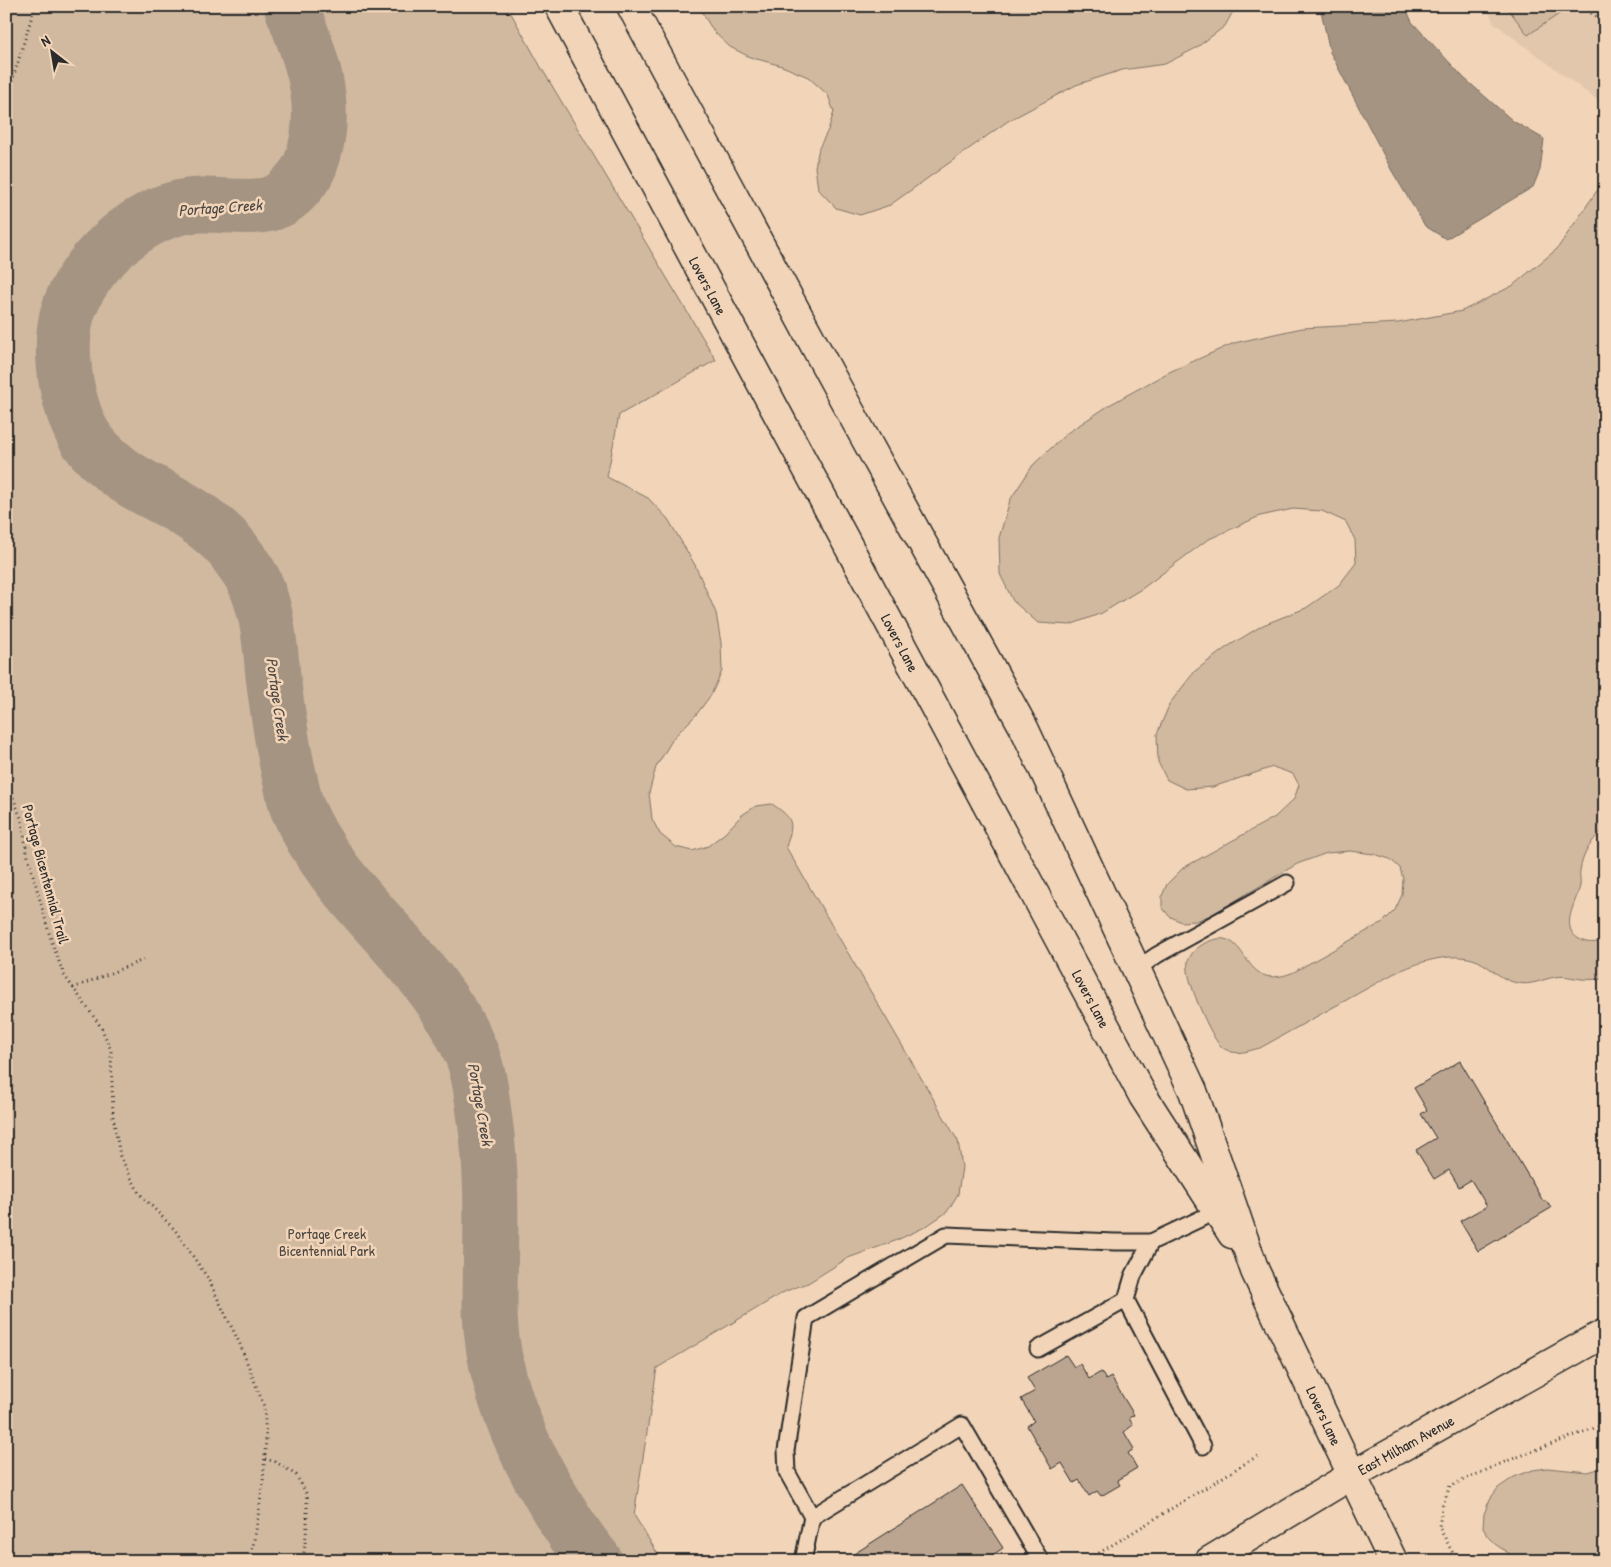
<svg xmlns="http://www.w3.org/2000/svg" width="1611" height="1567" font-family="'Patrick Hand',sans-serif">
  <rect width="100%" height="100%" fill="#f2d5b8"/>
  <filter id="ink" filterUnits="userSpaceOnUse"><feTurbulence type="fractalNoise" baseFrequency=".02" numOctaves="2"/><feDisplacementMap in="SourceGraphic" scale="10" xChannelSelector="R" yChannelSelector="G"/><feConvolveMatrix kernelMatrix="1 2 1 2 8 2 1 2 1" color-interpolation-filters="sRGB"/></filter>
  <g filter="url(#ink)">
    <path fill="#e2c7ac" d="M 1486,6 L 1605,6 L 1605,106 L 1494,23 Z"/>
    <g fill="#d1b9a0" stroke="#7e7266">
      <path d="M 6,6 L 507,6 L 542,69 L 716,360 L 619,415 L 607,477 L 648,498 L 668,519 L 695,565 L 716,613 L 721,643 L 722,671 L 711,695 L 696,715 L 674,737 L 656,767 L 649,793 L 652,819 L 660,834 L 676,847 L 692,851 L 708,846 L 725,833 L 742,815 L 756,806 L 772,804 C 794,819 794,822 786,847 L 958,1141 L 962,1167 L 958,1194 L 947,1212 L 925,1227 L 895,1241 L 848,1258 L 808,1283 L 786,1291 L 657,1368 L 634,1515 L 662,1561 L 6,1561 Z"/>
      <path d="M 698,6 L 1236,6 L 1225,26 L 1196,48 L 1165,64 L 1122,70 L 1076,85 L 1008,121 L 890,205 L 860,215 L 836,208 L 818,189 L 815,167 L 819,148 L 828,130 L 834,112 L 828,95 L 808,77 L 782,66 L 750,57 L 730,47 L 714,32 Z"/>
      <path d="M 1506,6 L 1571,6 L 1528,35 Z"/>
      <path d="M 1605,179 L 1605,829 C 1592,838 1582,855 1580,871 C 1579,876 1581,881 1580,886 C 1576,903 1559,927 1579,939 C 1587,944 1596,943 1605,940 L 1605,979 C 1597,979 1589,980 1582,979 C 1572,978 1565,975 1555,977 C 1543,979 1531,986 1518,983 C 1502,981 1492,968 1478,961 C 1452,950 1416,963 1393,974 L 1260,1048 C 1251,1050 1236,1056 1227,1050 C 1224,1049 1220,1046 1218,1043 C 1209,1031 1184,977 1188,962 C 1190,953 1198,947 1205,943 C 1242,925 1241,969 1266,976 C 1275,978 1283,976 1292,973 L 1383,922 L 1395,910 L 1402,895 L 1403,879 L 1400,868 L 1390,859 L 1374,854 L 1350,851 L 1327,853 L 1297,864 L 1213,914 L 1196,921 L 1181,922 L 1169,916 L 1162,907 L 1162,896 L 1167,884 L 1183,868 L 1275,817 L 1294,799 L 1299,785 L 1293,774 L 1273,767 L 1213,787 L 1186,789 L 1167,780 L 1158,762 L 1157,734 L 1170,703 L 1195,671 L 1227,647 L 1263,625 L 1306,608 L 1339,585 L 1356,563 L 1355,540 L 1346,522 L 1322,511 L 1293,509 L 1260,516 L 1207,540 L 1143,588 L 1102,613 L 1070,625 L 1038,623 L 1013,601 L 1000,574 L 999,538 L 1010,500 L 1033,465 L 1067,433 L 1111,404 L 1167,373 L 1234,343 L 1302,328 L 1398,323 L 1462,311 L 1512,286 L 1557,249 Z"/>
      <path d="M 1605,1467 L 1605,1561 L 1520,1561 L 1495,1544 L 1487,1536 L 1483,1527 L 1484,1514 L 1490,1499 L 1498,1488 L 1514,1477 L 1533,1470 L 1547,1468 L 1588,1472 Z"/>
    </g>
    <path fill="#a59482" stroke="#746a5f" d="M 1320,6 L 1405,6 L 1412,22 L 1464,78 L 1513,121 L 1544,139 L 1540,170 L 1533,187 L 1446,239 L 1425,226 L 1392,171 L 1330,52 Z"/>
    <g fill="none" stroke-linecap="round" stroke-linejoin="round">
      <path stroke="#a59482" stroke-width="55" d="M 291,6 C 310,53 329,103 314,153 C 311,164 309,170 302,179 C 295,188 286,199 273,203 C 250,211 214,202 188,206 C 135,213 73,272 65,325 C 63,337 63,352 64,363 C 65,386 75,426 90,444 C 97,453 108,463 117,470 C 134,484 156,493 175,504 C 196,516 219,531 234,551 C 241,561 250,572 255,583 C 268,613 270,644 273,676 C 277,707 281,739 288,770 C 291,782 293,795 297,807 C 336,902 433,958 472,1055 C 480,1075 482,1098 485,1120 C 494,1183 490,1246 490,1310 C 491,1377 518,1441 552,1498 C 565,1520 578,1541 595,1561"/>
    </g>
    <g fill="#bba591" stroke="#2b2b2b">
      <path d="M 1460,1061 L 1543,1201 L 1546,1201 L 1551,1208 L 1478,1251 L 1460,1221 L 1487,1206 L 1471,1180 L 1459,1187 L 1449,1170 L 1434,1179 L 1416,1150 L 1436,1138 L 1421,1114 L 1427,1110 L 1414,1088 Z"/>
      <path d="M 1066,1355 L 1074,1367 L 1080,1364 L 1089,1379 L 1101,1372 L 1106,1380 L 1111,1377 L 1134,1415 L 1129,1418 L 1133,1425 L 1124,1432 L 1134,1449 L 1128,1453 L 1137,1468 L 1117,1480 L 1120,1485 L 1101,1496 L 1097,1491 L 1089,1496 L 1079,1480 L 1074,1483 L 1062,1463 L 1052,1469 L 1027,1426 L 1034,1421 L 1021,1399 L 1035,1391 L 1027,1378 Z"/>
      <path d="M 962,1485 L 1003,1548 L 984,1561 L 843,1561 Z"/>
    </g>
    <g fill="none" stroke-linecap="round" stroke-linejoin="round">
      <defs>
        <g id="service">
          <path d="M 1135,970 L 1157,955 L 1287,883"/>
          <path d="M 1151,1242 L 1133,1276 L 1126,1300 L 1203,1446"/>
          <path d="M 1038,1349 L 1126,1300"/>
          <path d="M 812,1517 L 787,1472 L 786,1451 L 806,1318 L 946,1235 L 1115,1242 L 1151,1242 L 1217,1211"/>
          <path d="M 803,1561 L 812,1517 L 962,1425 L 1041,1561"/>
        </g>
        <g id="tertiary">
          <path d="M 559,6 L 1143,1096 L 1232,1234"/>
          <path d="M 631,6 L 849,409 L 1024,728 L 1193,1091 L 1255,1271 L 1393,1561"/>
          <path d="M 1209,1561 L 1352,1475 L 1605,1333"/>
        </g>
      </defs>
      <use href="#service" stroke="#2b2b2b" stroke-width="19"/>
      <use href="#tertiary" stroke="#2b2b2b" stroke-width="31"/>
      <g stroke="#2b2b2b" stroke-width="3" stroke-dasharray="1 4" stroke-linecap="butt">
        <path d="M 1584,6 L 1592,14 L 1605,22"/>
        <path d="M 6,101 L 35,6"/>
        <path d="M 6,779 L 22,821 L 27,853 L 51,940 L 64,975 L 101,1027 L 111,1050 L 113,1116 L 120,1156 L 139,1193 L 175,1230 L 207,1277 L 239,1342 L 264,1406 L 266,1438 L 263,1483 L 256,1530 L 250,1561"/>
        <path d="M 73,988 L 143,960"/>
        <path d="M 265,1459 L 276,1462 L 296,1475 L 307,1495 L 307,1526 L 303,1561"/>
        <path d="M 1086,1561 L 1259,1455"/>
        <path d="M 1457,1561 L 1439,1527 L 1442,1507 L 1450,1486 L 1507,1461 L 1605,1424"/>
      </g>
      <use href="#service" stroke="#f2d5b8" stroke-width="15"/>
      <use href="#tertiary" stroke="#f2d5b8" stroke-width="28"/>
    </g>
  </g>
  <g text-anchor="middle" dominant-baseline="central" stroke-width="5" stroke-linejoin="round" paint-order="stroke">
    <g font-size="15" fill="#2b2b2b" stroke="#f2d5b8">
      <text transform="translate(708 286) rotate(62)">Lovers Lane</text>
      <text transform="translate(900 643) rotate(62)">Lovers Lane</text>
      <text transform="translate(46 874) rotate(75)">Portage Bicentennial Trail</text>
      <text transform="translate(1091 999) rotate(62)">Lovers Lane</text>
      <text transform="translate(1324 1416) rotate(65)">Lovers Lane</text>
      <text transform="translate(1406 1445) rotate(-29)">East Milham Avenue</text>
    </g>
    <g font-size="15" fill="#4c4742" stroke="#f2d5b8">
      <text x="327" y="1233">Portage Creek<tspan x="327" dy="17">Bicentennial Park</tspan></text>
    </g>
    <g font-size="16" font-style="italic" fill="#4a4541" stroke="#f2d5b8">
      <text transform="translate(220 207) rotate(-4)">Portage Creek</text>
      <text transform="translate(278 699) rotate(82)">Portage Creek</text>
      <text transform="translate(481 1104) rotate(80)">Portage Creek</text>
    </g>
  </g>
  <rect width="1611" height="1567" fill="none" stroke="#f2d5b8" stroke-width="25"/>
  <rect x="12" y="12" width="1586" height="1542" fill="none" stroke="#2b2b2b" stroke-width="2" filter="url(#ink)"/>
  <g transform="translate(52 52) rotate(329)" stroke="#f2d5b8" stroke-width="4" paint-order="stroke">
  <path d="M0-4L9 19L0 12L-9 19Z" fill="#2b2b2b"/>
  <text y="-8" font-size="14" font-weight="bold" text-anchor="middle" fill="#2b2b2b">N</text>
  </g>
</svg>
